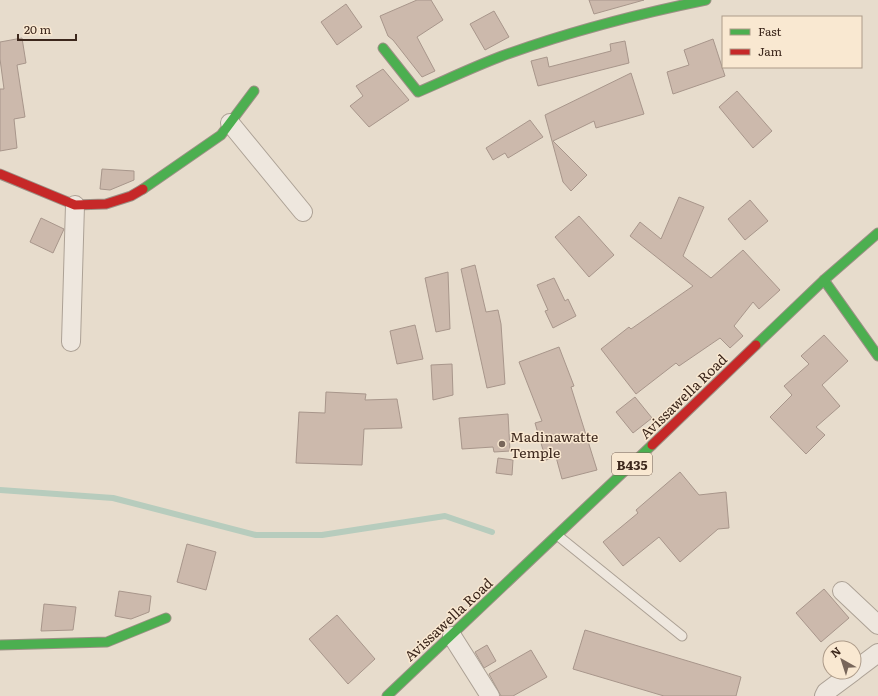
<svg xmlns="http://www.w3.org/2000/svg" width="878" height="696" font-family="Literata,serif">
  <rect width="100%" height="100%" fill="#e7dccc"/>
  <g fill="none" stroke-linecap="round" stroke-linejoin="round">
    <path stroke="#b7ccbd" stroke-width="6" d="M 0,490 L 113,498 L 256,535 L 322,535 L 445,516 L 492,532"/>
  </g>
  <g fill="#ccb9ac" stroke="#a8968b">
    <path d="M 417,0 L 431,0 L 443,20 L 417,37 L 435,71 L 422,77 L 393,40 L 388,36 L 380,16 Z"/>
    <path d="M 589,0 L 644,0 L 594,14 Z"/>
    <path d="M 346,4 L 362,27 L 337,45 L 321,22 Z"/>
    <path d="M 494,11 L 509,37 L 485,50 L 470,24 Z"/>
    <path d="M 22,38 L 26,63 L 17,65 L 25,117 L 14,119 L 17,148 L 0,151 L 0,89 L 4,89 L 0,59 L 0,42 Z"/>
    <path d="M 713,39 L 725,76 L 673,94 L 667,72 L 689,65 L 684,50 Z"/>
    <path d="M 625,41 L 629,63 L 538,86 L 531,61 L 547,57 L 549,67 L 611,51 L 610,44 Z"/>
    <path d="M 383,69 L 409,100 L 369,127 L 350,106 L 363,96 L 356,86 Z"/>
    <path d="M 631,73 L 644,114 L 596,128 L 594,121 L 553,141 L 587,175 L 571,191 L 563,182 L 545,115 Z"/>
    <path d="M 737,91 L 772,131 L 753,148 L 719,107 Z"/>
    <path d="M 530,120 L 543,137 L 508,158 L 505,153 L 493,160 L 486,148 Z"/>
    <path d="M 102,169 L 134,171 L 134,180 L 110,190 L 100,189 Z"/>
    <path d="M 679,197 L 704,207 L 683,256 L 711,278 L 743,250 L 780,290 L 759,309 L 753,302 L 734,326 L 743,336 L 730,348 L 720,338 L 679,366 L 676,363 L 636,394 L 601,349 L 629,327 L 631,329 L 693,286 L 630,236 L 640,222 L 661,239 Z"/>
    <path d="M 750,200 L 768,221 L 745,240 L 728,219 Z"/>
    <path d="M 579,216 L 614,255 L 589,277 L 555,237 Z"/>
    <path d="M 41,218 L 64,229 L 53,253 L 30,242 Z"/>
    <path d="M 475,265 L 486,312 L 498,310 L 501,324 L 505,384 L 487,388 L 461,269 Z"/>
    <path d="M 448,272 L 450,329 L 436,332 L 425,278 Z"/>
    <path d="M 554,278 L 565,301 L 568,299 L 576,316 L 553,328 L 545,311 L 548,310 L 537,285 Z"/>
    <path d="M 415,325 L 423,359 L 397,364 L 390,331 Z"/>
    <path d="M 824,335 L 848,361 L 822,385 L 840,406 L 816,427 L 825,435 L 806,454 L 770,417 L 792,395 L 784,386 L 809,364 L 801,356 Z"/>
    <path d="M 559,347 L 574,386 L 571,387 L 597,470 L 562,479 L 556,457 L 546,460 L 535,423 L 542,421 L 519,362 Z"/>
    <path d="M 452,364 L 453,395 L 433,400 L 431,365 Z"/>
    <path d="M 326,392 L 366,394 L 365,400 L 397,399 L 402,428 L 364,429 L 362,465 L 296,463 L 299,412 L 325,413 Z"/>
    <path d="M 635,397 L 652,418 L 633,433 L 616,412 Z"/>
    <path d="M 508,414 L 510,451 L 494,452 L 493,447 L 462,449 L 459,418 Z"/>
    <path d="M 498,458 L 513,460 L 512,475 L 496,473 Z"/>
    <path d="M 680,472 L 699,495 L 726,492 L 729,528 L 718,529 L 680,562 L 659,537 L 623,566 L 603,542 L 638,513 L 636,510 Z"/>
    <path d="M 187,544 L 216,552 L 206,590 L 177,582 Z"/>
    <path d="M 824,589 L 849,618 L 821,642 L 796,613 Z"/>
    <path d="M 119,591 L 151,596 L 149,612 L 131,619 L 115,616 Z"/>
    <path d="M 44,604 L 76,607 L 73,630 L 41,631 Z"/>
    <path d="M 337,615 L 375,659 L 348,684 L 309,639 Z"/>
    <path d="M 585,630 L 741,677 L 736,696 L 664,696 L 573,669 Z"/>
    <path d="M 487,645 L 496,661 L 484,668 L 475,652 Z"/>
    <path d="M 531,650 L 547,677 L 513,696 L 501,696 L 489,674 Z"/>
  </g>
  <g fill="none" stroke-linecap="round" stroke-linejoin="round">
    <defs>
      <path id="lane" d="M 557,535 L 682,636"/>
      <g id="street">
        <path d="M 230,123 L 303,212"/>
        <path d="M 71,342 L 75,205"/>
        <path d="M 842,591 L 878,625"/>
        <path d="M 452,636 L 490,696"/>
        <path d="M 854,671 L 878,653"/>
        <path d="M 824,696 L 826,692 L 853,672"/>
      </g>
      <g id="fast">
        <path d="M 383,48 L 418,92 C 446,80 473,67 502,56 C 568,32 637,14 706,0"/>
        <path d="M 143,189 L 221,135 L 254,91"/>
        <path d="M 824,280 L 878,356"/>
        <path d="M 756,345 L 824,280 L 878,233"/>
        <path d="M 0,645 L 107,642 L 166,618"/>
        <path d="M 387,696 L 652,445"/>
      </g>
      <g id="jam">
        <path d="M 0,174 L 75,205 L 106,204 L 131,196 L 143,189"/>
        <path d="M 652,445 L 756,345"/>
      </g>
    </defs>
    <use href="#lane" stroke="#aca195" stroke-width="11"/>
    <use href="#street" stroke="#aca195" stroke-width="20"/>
    <use href="#fast" stroke="#9c9085" stroke-width="11"/>
    <use href="#jam" stroke="#9c9085" stroke-width="11"/>
    <use href="#lane" stroke="#eee7de" stroke-width="9"/>
    <use href="#street" stroke="#eee7de" stroke-width="18"/>
    <use href="#fast" stroke="#4caf50" stroke-width="9"/>
    <use href="#jam" stroke="#c62828" stroke-width="9"/>
  </g>
  <circle fill="#78665a" stroke="#f9e8d1" stroke-width="1.5" cx="502" cy="444" r="4"/>
  <g text-anchor="middle" dominant-baseline="central" stroke-width="3" stroke-linejoin="round" paint-order="stroke">
    <rect fill="#f9e8d1" stroke="#756152" stroke-width="1" x="612" y="453" width="40" height="22" rx="3"/>
    <g font-size="13" font-weight="bold" fill="#3c271c">
      <text x="632" y="464">B435</text>
    </g>
    <g font-size="14" fill="#3c271c" stroke="#f9e8d1">
      <text transform="translate(683 396) rotate(-44)">Avissawella Road</text>
      <text transform="translate(448 619) rotate(-43)">Avissawella Road</text>
    </g>
    <g font-size="14" fill="#3c271c" stroke="#f9e8d1" text-anchor="start">
      <text x="510" y="436">Madinawatte<tspan x="510" dy="16">Temple</tspan></text>
    </g>
  </g>
  <rect x="722" y="16" width="140" height="52" fill="#f9e8d1" stroke="#ad9b89"/>
  <rect x="730" y="29" width="20" height="6" fill="#4caf50" stroke="#ad9b89"/>
  <text x="758" y="36" font-size="12" fill="#3c271c">Fast</text>
  <rect x="730" y="49" width="20" height="6" fill="#c62828" stroke="#ad9b89"/>
  <text x="758" y="56" font-size="12" fill="#3c271c">Jam</text>
  <g transform="translate(842 660) rotate(321)"><circle r="19" fill="#f9e8d1" stroke="#ad9b89"/>
  <path d="M0-3L7 15L0 10L-7 15Z" fill="#78665a"/>
  <text y="-6" font-size="11" font-weight="bold" text-anchor="middle" fill="#3c271c">N</text>
  </g>
  <path d="M18 34v6h58v-6" fill="none" stroke="#3c271c" stroke-width="2"/>
  <text x="24" y="34" font-size="12" fill="#3c271c" stroke="#f9e8d1" stroke-width="3" paint-order="stroke">20 m</text>
</svg>
